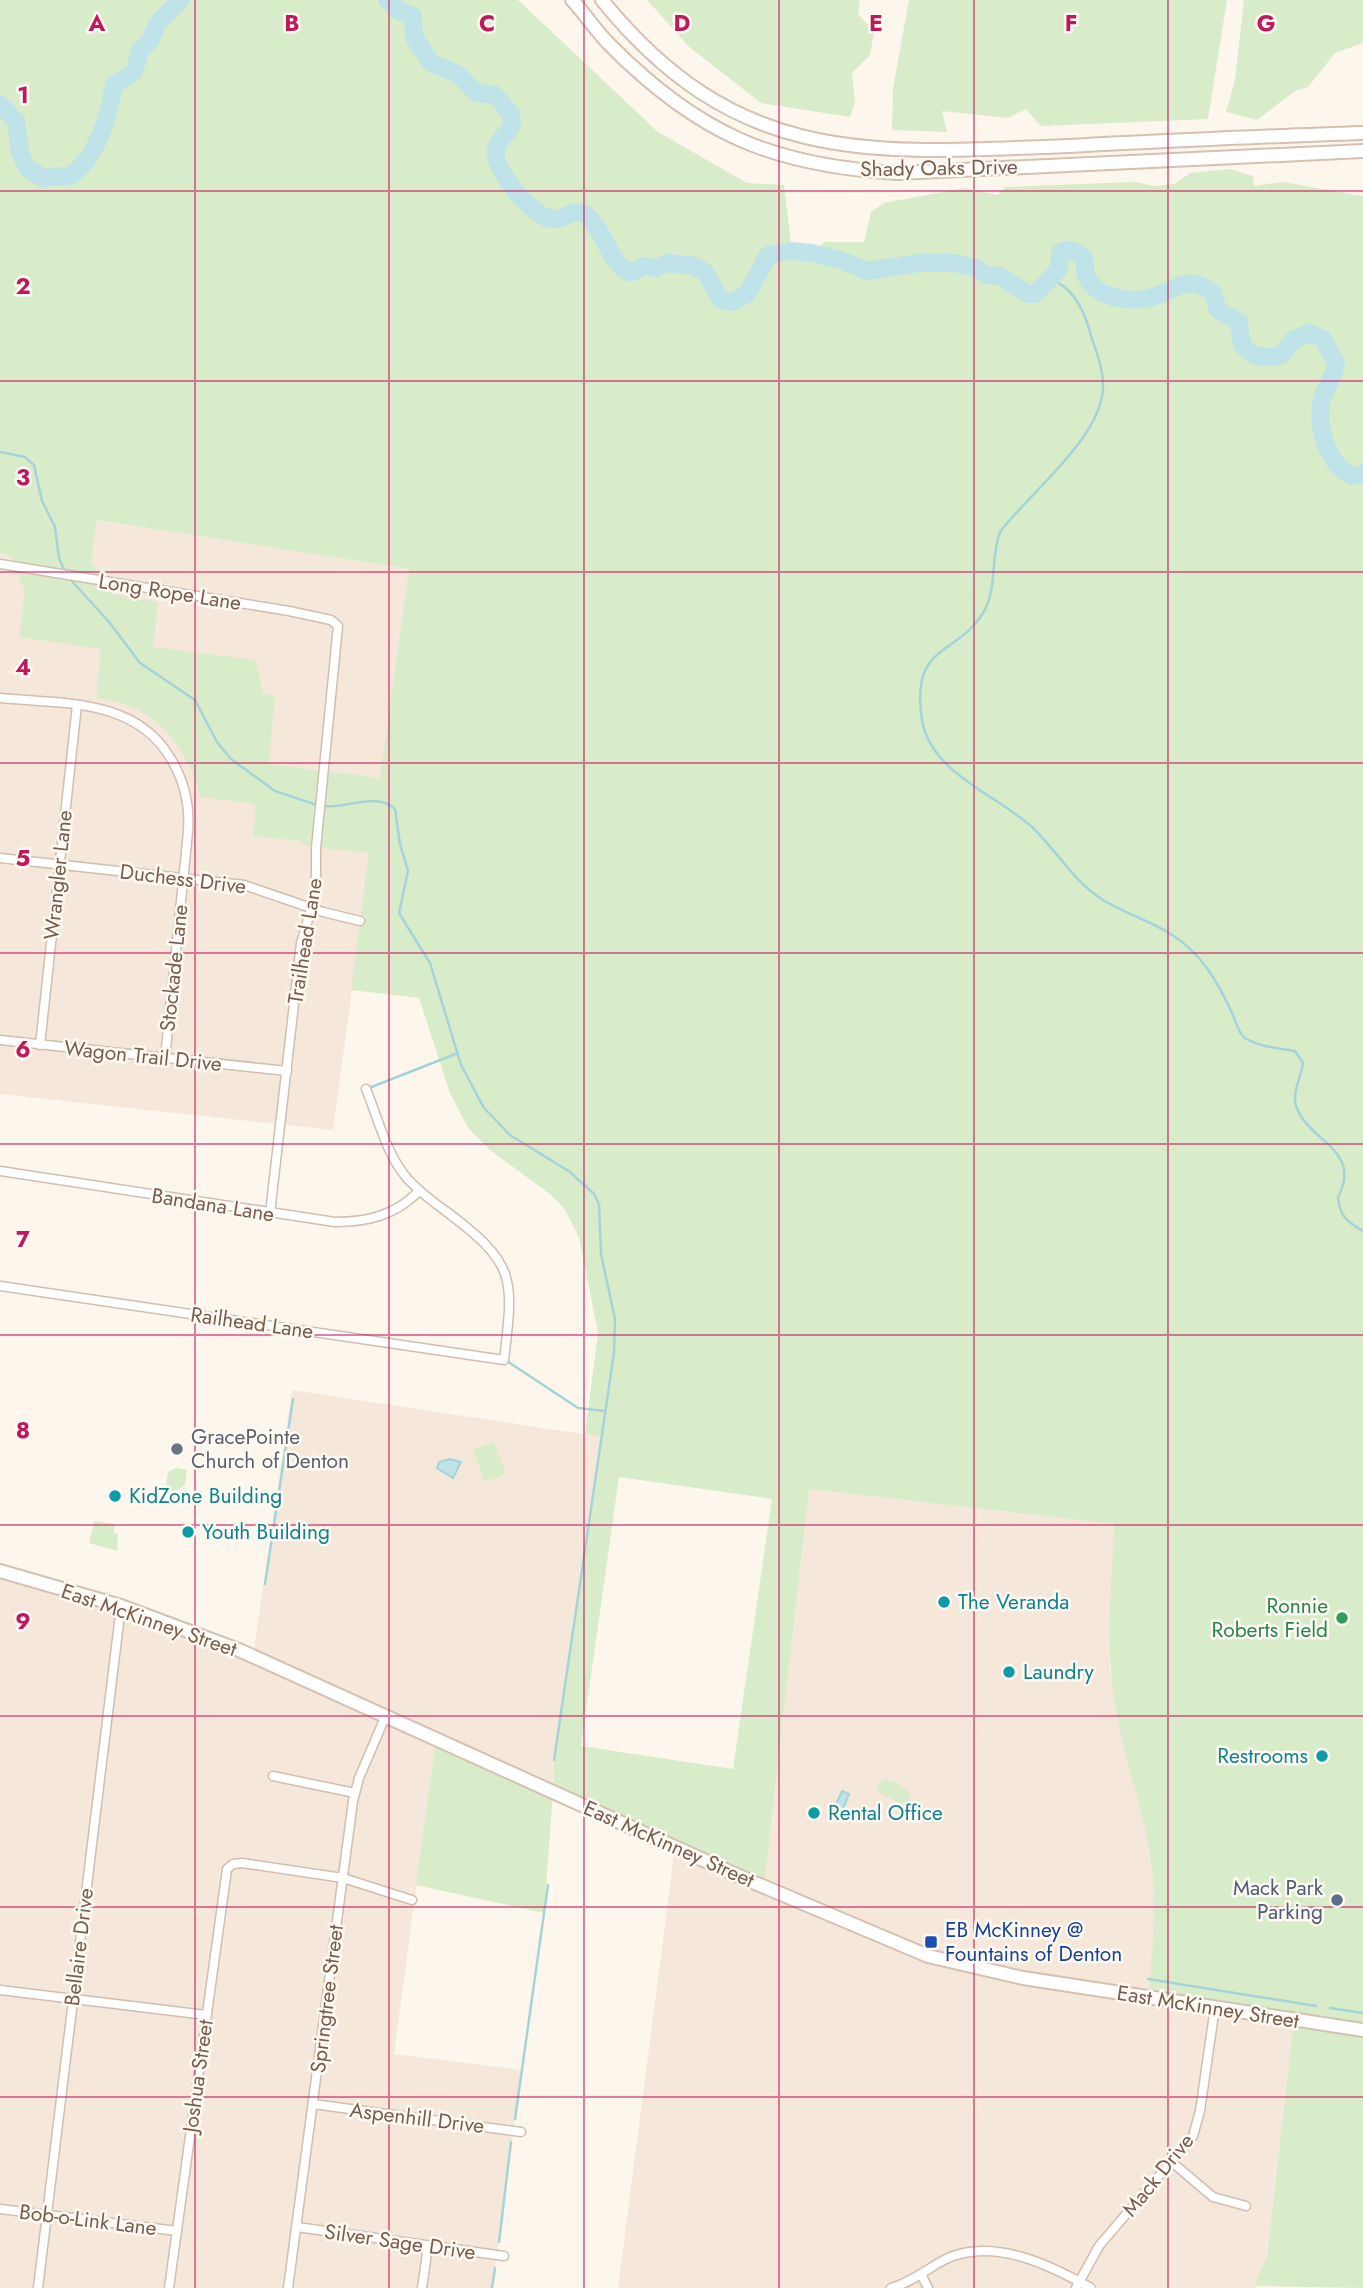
<svg xmlns="http://www.w3.org/2000/svg" width="1363" height="2288" font-family="Jost,sans-serif">
  <rect width="100%" height="100%" fill="#fdf6ec"/>
  <g fill="#f5e8da">
    <path d="M 0,505 L 409,569 L 333,1130 L 0,1094 Z"/>
    <path d="M 292,1390 L 603,1437 L 554,1760 L 553,1792 L 436,1738 L 394,2054 L 522,2070 L 492,2288 L 0,2288 L 0,1571 L 253,1655 Z"/>
    <path d="M 809,1489 L 1114,1524 L 1110,1669 L 1148,1844 L 1154,1888 L 1155,1925 L 1149,1997 L 1294,2019 L 1267,2257 L 1256,2288 L 618,2288 L 675,1847 L 764,1886 Z"/>
  </g>
  <g fill="#d8ecc9" fill-rule="evenodd">
    <path d="M 0,0 L 518,0 L 658,132 L 747,183 L 784,185 L 792,251 L 818,254 L 818,248 L 825,242 L 864,242 L 871,212 L 884,203 L 964,188 L 997,195 L 1006,187 L 1136,182 L 1154,186 L 1175,184 L 1190,173 L 1230,169 L 1253,176 L 1254,186 L 1283,182 L 1363,196 L 1363,2288 L 1254,2286 L 1267,2257 L 1294,2019 L 1148,1998 C 1153,1946 1158,1896 1148,1844 C 1138,1792 1119,1742 1113,1689 C 1106,1635 1112,1578 1114,1524 L 809,1489 L 764,1887 L 553,1792 L 544,1913 L 416,1885 L 436,1738 L 553,1791 L 554,1760 L 603,1437 L 585,1434 L 598,1333 L 579,1237 L 564,1208 L 551,1195 L 490,1150 L 468,1128 L 450,1093 L 419,998 L 351,990 L 369,853 L 305,846 L 301,841 L 253,836 L 256,804 L 200,797 C 187,745 152,702 96,698 L 101,649 L 19,637 L 25,592 L 12,556 L 0,553 ZM 97,520 L 409,569 L 380,778 L 269,764 L 275,696 L 263,694 L 256,660 L 153,647 L 158,602 L 114,595 L 91,561 ZM 619,1477 L 772,1499 L 733,1769 L 581,1746 Z"/>
    <path d="M 647,0 L 860,0 L 858,14 L 874,32 L 870,55 L 852,73 L 855,102 L 850,117 L 761,103 L 688,46 Z"/>
    <path d="M 909,0 L 1227,0 L 1208,119 L 1041,126 L 1026,109 L 1008,118 L 942,111 L 947,132 L 892,130 L 893,88 Z"/>
    <path d="M 1244,0 L 1363,0 L 1363,43 L 1335,53 L 1308,87 L 1295,91 L 1257,120 L 1226,112 L 1235,80 Z"/>
    <path d="M 494,1442 L 506,1474 L 485,1482 L 473,1450 Z"/>
    <path d="M 176,1468 L 187,1470 L 185,1485 L 164,1499 L 168,1472 Z"/>
    <path d="M 94,1521 L 115,1524 L 114,1533 L 118,1534 L 117,1551 L 89,1543 Z"/>
    <path d="M 884,1779 L 899,1783 L 910,1794 L 909,1802 L 902,1805 L 880,1793 L 877,1786 Z"/>
  </g>
  <g fill="#bfe3e8" stroke="#a5d3da" stroke-width="2">
    <path d="M 450,1459 L 461,1462 L 453,1478 L 437,1468 L 439,1462 Z"/>
    <path d="M 842,1791 L 849,1794 L 839,1819 L 831,1815 Z"/>
  </g>
  <g fill="none" stroke-linecap="round" stroke-linejoin="round">
    <g stroke="#a5d3da" stroke-width="2.5">
      <path d="M 1049,279 C 1073,286 1084,310 1090,332 C 1095,350 1103,366 1103,384 C 1105,435 1030,492 1000,532 C 990,558 998,588 983,613 C 956,657 910,643 922,720 C 931,774 998,795 1033,828 C 1057,851 1074,882 1103,900 C 1124,913 1148,920 1169,933 C 1201,952 1218,982 1233,1015 C 1236,1022 1238,1033 1245,1038 C 1259,1047 1279,1048 1295,1051 L 1303,1063 C 1301,1077 1292,1092 1296,1106 C 1308,1142 1363,1149 1338,1197 C 1339,1215 1347,1222 1363,1231"/>
      <path d="M 0,452 L 25,457 L 34,465 L 42,501 L 55,527 L 59,558 L 65,572"/>
      <path d="M 69,578 L 109,622 L 140,663 L 195,700 L 217,742 L 231,759 L 275,791 L 317,805"/>
      <path d="M 324,806 C 347,809 376,791 395,809 L 400,844 L 408,871 L 399,913 L 430,963 L 461,1065 L 484,1108 L 510,1135 L 570,1172 L 594,1194 L 599,1204 L 601,1254 L 615,1319 L 614,1353 L 554,1760"/>
      <path d="M 369,1088 L 458,1053"/>
      <path d="M 507,1361 L 578,1408 L 605,1411"/>
      <path d="M 265,1584 L 293,1399"/>
      <path d="M 1148,1979 L 1316,2006"/>
      <path d="M 1330,2008 L 1363,2013"/>
      <path d="M 515,2119 L 548,1885"/>
      <path d="M 499,2242 L 511,2142"/>
      <path d="M 492,2288 L 495,2268"/>
    </g>
    <g stroke="#bfe3e8" stroke-width="18">
      <path d="M 387,0 L 399,11 L 413,16 L 414,37 L 431,63 L 458,74 L 476,93 L 495,95 L 511,114 L 512,125 C 507,135 497,139 496,152 C 494,171 535,220 554,219 C 566,219 572,208 585,214 C 605,230 608,262 630,273 L 644,266 L 655,268 L 669,263 L 695,266 L 706,273 L 720,299 L 732,302 L 747,294 L 768,255 L 791,251 L 811,253 L 841,260 L 867,271 L 919,263 L 954,263 L 976,268 L 986,275 L 1000,276 L 1028,294 L 1035,294 L 1059,269 L 1060,253 C 1068,247 1079,252 1084,259 C 1085,266 1084,274 1088,280 C 1099,299 1134,303 1153,297 C 1176,290 1187,273 1213,293 L 1218,310 L 1239,322 L 1242,345 C 1252,358 1267,359 1281,355 L 1294,339 L 1309,333 L 1323,339 L 1336,363 C 1335,377 1326,386 1322,399 C 1315,423 1328,469 1354,476 L 1363,473"/>
      <path d="M 0,104 L 16,121 L 20,152 L 27,168 L 43,178 L 70,176 C 97,158 109,115 114,85 L 134,72 L 140,50 L 150,41 L 157,24 L 180,0"/>
    </g>
    <defs>
      <g id="street">
        <path d="M 0,564 L 289,611 L 331,620 L 338,626 L 316,848 L 316,892 L 301,943 L 270,1213"/>
        <path d="M 0,698 C 62,704 136,698 171,759 C 185,782 190,805 188,832 L 165,1058"/>
        <path d="M 0,858 L 244,885 L 323,912 L 360,921"/>
        <path d="M 0,1040 L 287,1071"/>
        <path d="M 40,1045 L 77,705"/>
        <path d="M 0,1171 L 335,1222 C 368,1222 396,1215 419,1191"/>
        <path d="M 0,1286 L 504,1360 C 514,1277 516,1264 447,1212 C 433,1202 418,1191 406,1177 C 386,1153 378,1118 366,1089"/>
        <path d="M 273,1776 L 355,1793"/>
        <path d="M 0,1990 L 206,2015"/>
        <path d="M 313,2104 L 521,2132"/>
        <path d="M 1173,2163 L 1213,2197 L 1246,2206"/>
        <path d="M 0,2209 L 177,2231"/>
        <path d="M 297,2227 L 504,2256"/>
        <path d="M 921,2274 L 928,2288"/>
        <path d="M 38,2288 L 121,1606"/>
        <path d="M 169,2288 L 227,1869 L 233,1864 L 242,1863 L 343,1878 L 412,1900"/>
        <path d="M 288,2288 L 353,1801 L 359,1778 L 386,1715"/>
        <path d="M 422,2288 L 428,2246"/>
        <path d="M 891,2288 C 913,2282 929,2267 948,2258 C 995,2238 1050,2265 1091,2288"/>
        <path d="M 1076,2288 L 1099,2246 L 1193,2136 L 1200,2111 L 1215,2007"/>
      </g>
      <g id="secondary">
        <path d="M 572,0 C 585,14 596,31 610,45 C 698,134 773,166 898,173 L 1363,151"/>
        <path d="M 602,0 C 737,167 872,154 1067,146 C 1166,141 1264,136 1363,133"/>
        <path d="M 0,1571 L 121,1606 L 239,1650 L 741,1877 L 928,1956 L 1023,1978 L 1363,2030"/>
      </g>
    </defs>
    <use href="#street" stroke="#d1beb0" stroke-width="11"/>
    <use href="#secondary" stroke="#d6c0b0" stroke-width="16"/>
    <use href="#street" stroke="#fff" stroke-width="8"/>
    <use href="#secondary" stroke="#fff" stroke-width="12"/>
  </g>
  <path fill="none" stroke="#c2185b" stroke-width="2" stroke-opacity="0.55" d="M 195,0 L 195,2288M 389,0 L 389,2288M 584,0 L 584,2288M 779,0 L 779,2288M 974,0 L 974,2288M 1168,0 L 1168,2288M 0,191 L 1363,191M 0,381 L 1363,381M 0,572 L 1363,572M 0,763 L 1363,763M 0,953 L 1363,953M 0,1144 L 1363,1144M 0,1335 L 1363,1335M 0,1525 L 1363,1525M 0,1716 L 1363,1716M 0,1907 L 1363,1907M 0,2097 L 1363,2097"/>
  <circle fill="#6b7280" stroke="#fffaf3" stroke-width="2.5" cx="177" cy="1449" r="7"/>
  <g fill="#0f9aa8" stroke="#fffaf3" stroke-width="2.5">
    <circle cx="115" cy="1496" r="7"/>
    <circle cx="188" cy="1532" r="7"/>
    <circle cx="944" cy="1602" r="7"/>
    <circle cx="1009" cy="1672" r="7"/>
    <circle cx="1322" cy="1756" r="7"/>
    <circle cx="814" cy="1813" r="7"/>
  </g>
  <circle fill="#2e9e5b" stroke="#fffaf3" stroke-width="2.5" cx="1342" cy="1618" r="7"/>
  <circle fill="#5c6f8a" stroke="#fffaf3" stroke-width="2.5" cx="1337" cy="1900" r="7"/>
  <rect fill="#1a4fb4" stroke="#fffaf3" stroke-width="2.5" x="924" y="1935" width="14" height="14" rx="3.5"/>
  <g text-anchor="middle" dominant-baseline="central" stroke-width="5" stroke-linejoin="round" paint-order="stroke">
    <g font-size="21" fill="#7a5c4d" stroke="#fffaf3">
      <text transform="translate(939 168) rotate(-1)">Shady Oaks Drive</text>
      <text transform="translate(170 592) rotate(9)">Long Rope Lane</text>
      <text transform="translate(58 875) rotate(-84)">Wrangler Lane</text>
      <text transform="translate(183 879) rotate(7)">Duchess Drive</text>
      <text transform="translate(305 941) rotate(-81)">Trailhead Lane</text>
      <text transform="translate(174 968) rotate(-84)">Stockade Lane</text>
      <text transform="translate(143 1056) rotate(6)">Wagon Trail Drive</text>
      <text transform="translate(213 1205) rotate(9)">Bandana Lane</text>
      <text transform="translate(252 1323) rotate(8)">Railhead Lane</text>
      <text transform="translate(149 1620) rotate(19)">East McKinney Street</text>
      <text transform="translate(669 1844) rotate(24)">East McKinney Street</text>
      <text transform="translate(79 1947) rotate(-83)">Bellaire Drive</text>
      <text transform="translate(327 1999) rotate(-83)">Springtree Street</text>
      <text transform="translate(1208 2007) rotate(9)">East McKinney Street</text>
      <text transform="translate(198 2076) rotate(-82)">Joshua Street</text>
      <text transform="translate(417 2118) rotate(7)">Aspenhill Drive</text>
      <text transform="translate(1158 2175) rotate(-51)">Mack Drive</text>
      <text transform="translate(88 2220) rotate(7)">Bob-o-Link Lane</text>
      <text transform="translate(400 2242) rotate(8)">Silver Sage Drive</text>
    </g>
    <g font-size="21" fill="#5b616d" stroke="#fffaf3" text-anchor="start">
      <text x="191" y="1437">GracePointe<tspan x="191" dy="24">Church of Denton</tspan></text>
    </g>
    <g font-size="21" fill="#0d838f" stroke="#fffaf3" text-anchor="start">
      <text x="129" y="1496">KidZone Building</text>
      <text x="202" y="1532">Youth Building</text>
      <text x="958" y="1602">The Veranda</text>
      <text x="1023" y="1672">Laundry</text>
      <text x="1308" y="1756" text-anchor="end">Restrooms</text>
      <text x="828" y="1813">Rental Office</text>
    </g>
    <g font-size="21" fill="#27864d" stroke="#fffaf3" text-anchor="end">
      <text x="1328" y="1606">Ronnie<tspan x="1328" dy="24">Roberts Field</tspan></text>
    </g>
    <g font-size="21" fill="#4e5e75" stroke="#fffaf3" text-anchor="end">
      <text x="1323" y="1888">Mack Park<tspan x="1323" dy="24">Parking</tspan></text>
    </g>
    <g font-size="21" fill="#164399" stroke="#fffaf3" text-anchor="start">
      <text x="945" y="1930">EB McKinney @<tspan x="945" dy="24">Fountains of Denton</tspan></text>
    </g>
  </g>
  <g font-size="23" text-anchor="middle" font-weight="bold" fill="#c2185b" stroke="#fffaf3" stroke-width="5" stroke-linejoin="round" paint-order="stroke">
    <text x="97" y="31">A</text>
    <text x="292" y="31">B</text>
    <text x="487" y="31">C</text>
    <text x="682" y="31">D</text>
    <text x="876" y="31">E</text>
    <text x="1071" y="31">F</text>
    <text x="1266" y="31">G</text>
    <text x="23" y="103">1</text>
    <text x="23" y="294">2</text>
    <text x="23" y="485">3</text>
    <text x="23" y="675">4</text>
    <text x="23" y="866">5</text>
    <text x="23" y="1057">6</text>
    <text x="23" y="1247">7</text>
    <text x="23" y="1438">8</text>
    <text x="23" y="1629">9</text>
  </g>
</svg>
